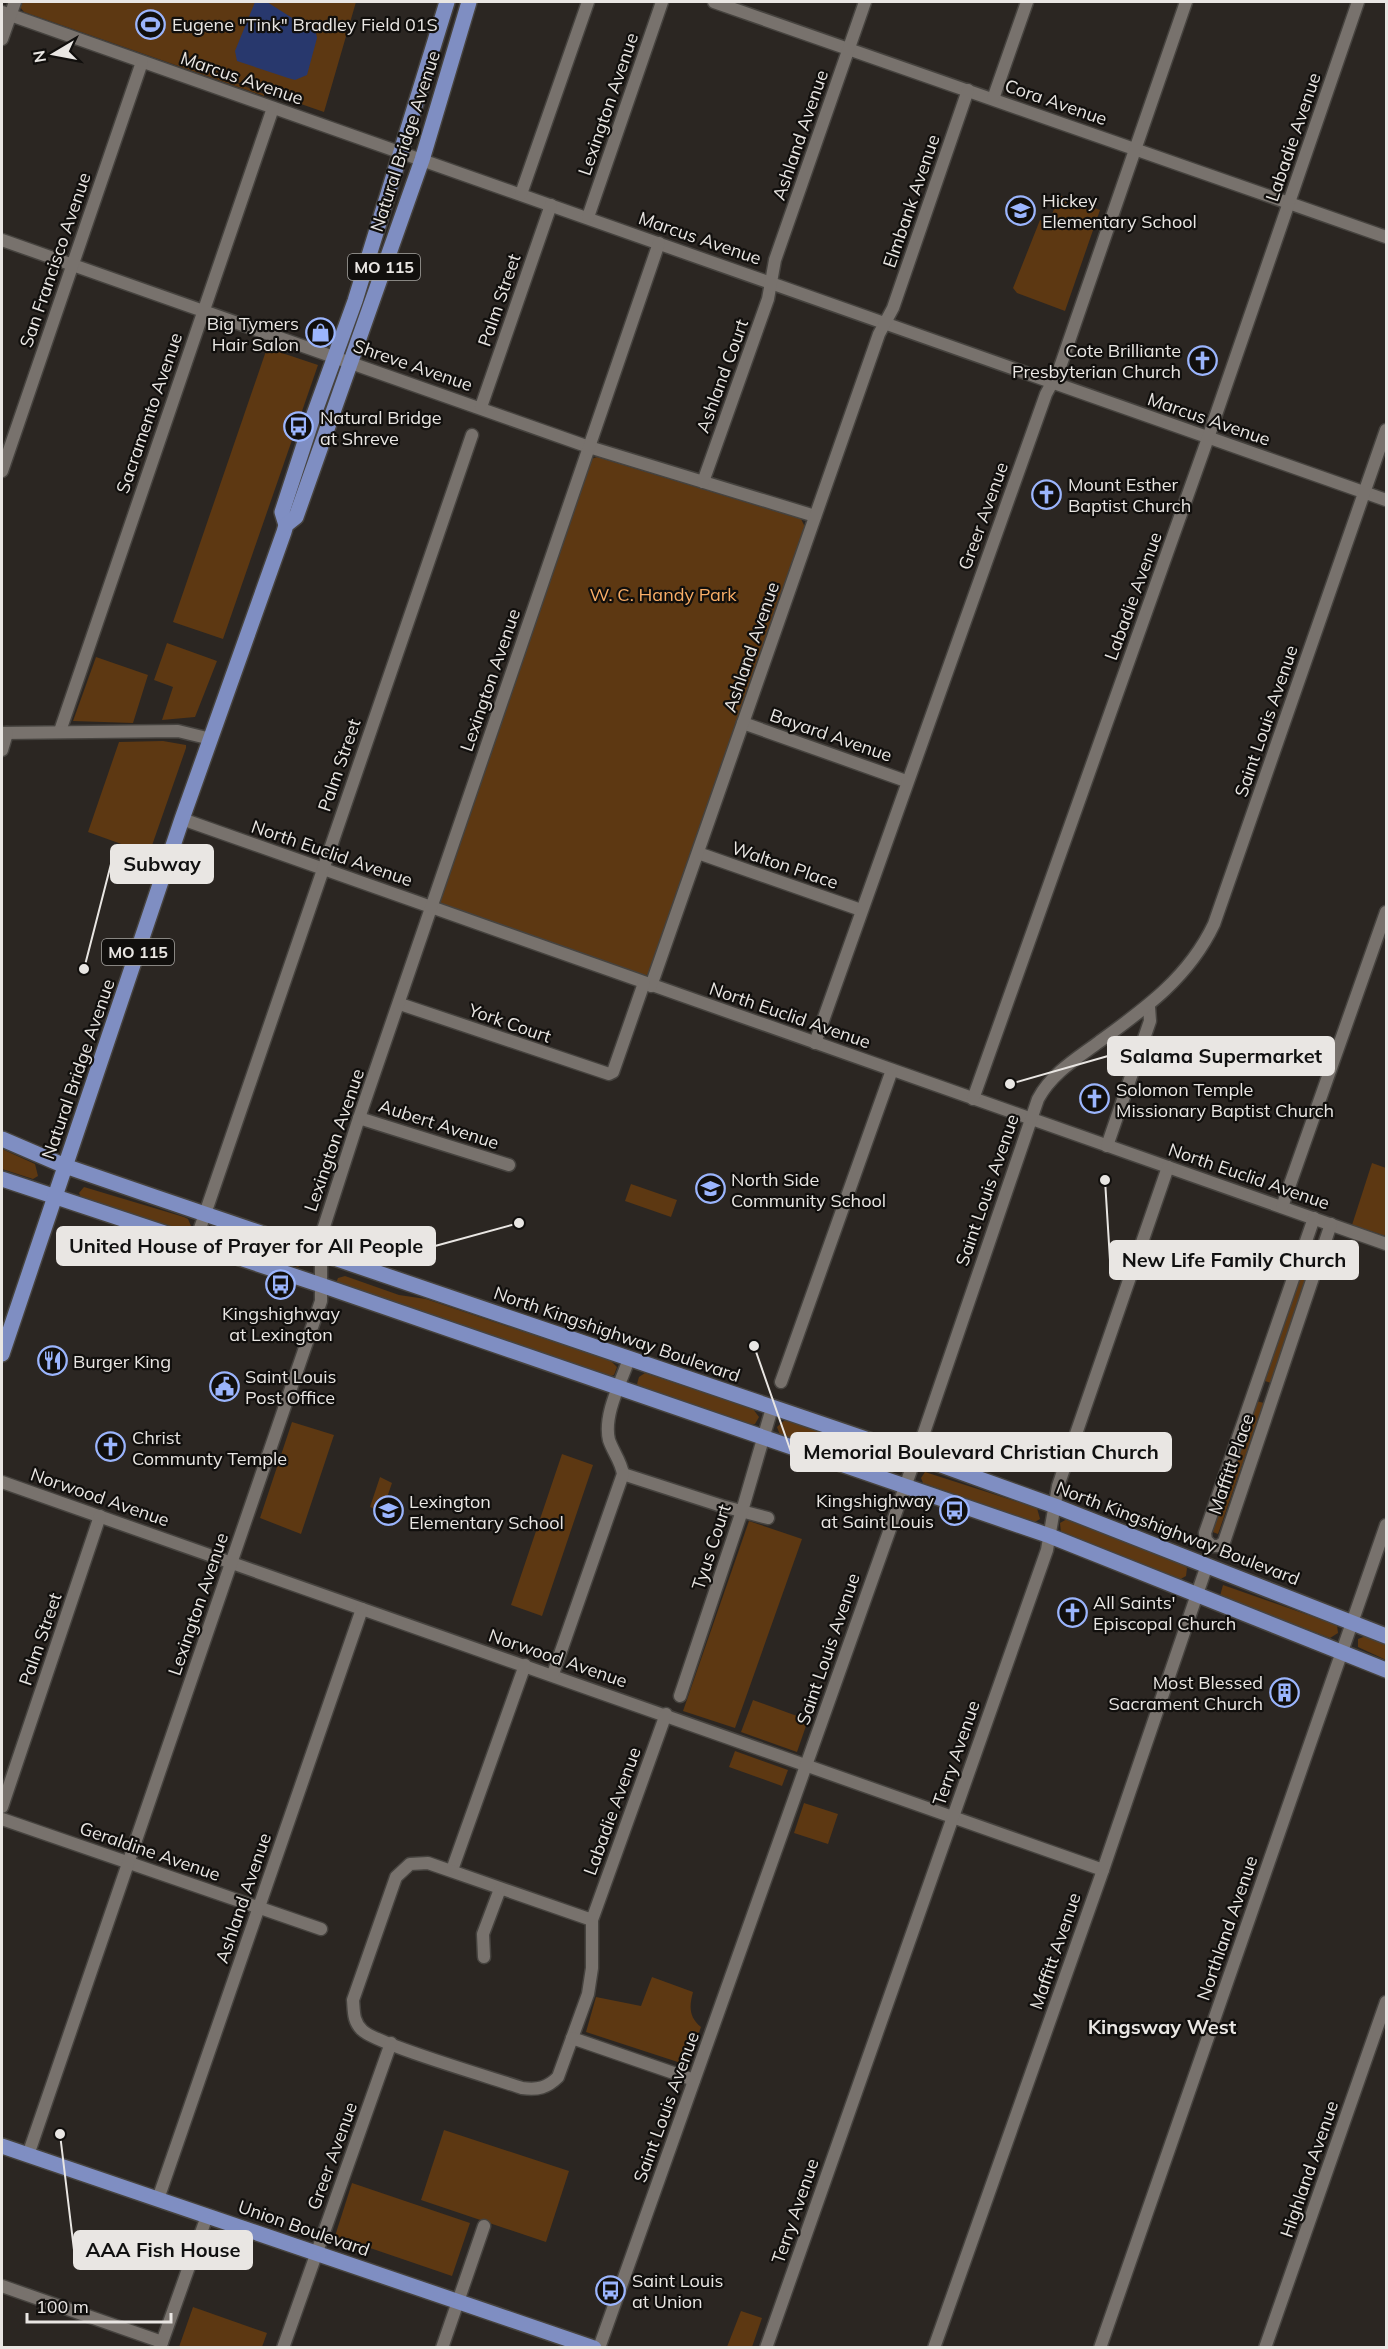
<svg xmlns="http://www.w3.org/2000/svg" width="1388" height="2349" font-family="Mulish,sans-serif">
  <rect width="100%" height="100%" fill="#2b2622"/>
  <g fill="#5d3812">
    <path d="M 21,2 L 356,2 L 324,112 L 211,73 L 264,94 L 264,96 L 24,12 L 20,7 Z"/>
    <path d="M 1059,195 L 1100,210 L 1065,311 L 1017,293 L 1013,288 L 1040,220 L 1049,223 Z"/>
    <path d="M 267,348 L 318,365 L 223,639 L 173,622 Z"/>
    <path d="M 597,457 L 801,519 L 805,527 L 650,973 L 645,976 L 442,905 L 440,902 L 591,459 Z"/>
    <path d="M 167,643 L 217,661 L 195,717 L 162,720 L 173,687 L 154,680 Z"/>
    <path d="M 96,657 L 148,675 L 133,723 L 73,721 Z"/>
    <path d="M 163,741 L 186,745 L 186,748 L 149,854 L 88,832 L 119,742 Z"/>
    <path d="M 2,1149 L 35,1164 L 38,1176 L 33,1179 L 2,1169 Z"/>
    <path d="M 1372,1163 L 1386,1168 L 1386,1236 L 1352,1225 Z"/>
    <path d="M 631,1184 L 677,1200 L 671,1217 L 625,1201 Z"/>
    <path d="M 84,1187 L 184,1217 L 188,1219 L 191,1226 L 186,1232 L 182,1233 L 82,1199 L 79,1193 Z"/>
    <path d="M 214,1227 L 301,1257 L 304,1262 L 298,1267 L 251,1251 L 211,1242 L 207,1232 Z"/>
    <path d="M 1310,1244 L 1318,1247 L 1271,1383 L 1262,1380 Z"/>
    <path d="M 345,1276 L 399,1295 L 426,1299 L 611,1361 L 617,1367 L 614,1375 L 608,1377 L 336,1283 L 338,1278 Z"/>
    <path d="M 645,1373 L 753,1409 L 759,1417 L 755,1424 L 750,1424 L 640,1388 L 637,1384 L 639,1377 Z"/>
    <path d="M 1256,1401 L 1264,1403 L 1218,1534 L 1210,1531 Z"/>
    <path d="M 785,1420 L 895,1457 L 897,1464 L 892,1468 L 780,1435 L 777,1427 Z"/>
    <path d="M 292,1422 L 334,1435 L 301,1534 L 260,1518 Z"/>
    <path d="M 562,1454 L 593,1465 L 542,1616 L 511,1605 Z"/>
    <path d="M 925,1472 L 1037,1508 L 1040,1519 L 1035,1522 L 1028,1520 L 923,1483 L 921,1478 Z"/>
    <path d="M 380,1477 L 392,1483 L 382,1512 L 370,1507 Z"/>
    <path d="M 1067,1519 L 1184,1565 L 1187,1568 L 1186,1576 L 1179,1580 L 1061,1533 L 1060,1523 Z"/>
    <path d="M 749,1521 L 802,1539 L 735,1728 L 683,1711 Z"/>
    <path d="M 1223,1585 L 1337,1625 L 1338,1633 L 1330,1638 L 1220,1596 Z"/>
    <path d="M 1366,1636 L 1386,1644 L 1386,1660 L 1358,1647 L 1358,1639 Z"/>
    <path d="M 753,1700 L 808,1720 L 797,1752 L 741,1732 Z"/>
    <path d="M 735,1751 L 788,1770 L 782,1786 L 729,1767 Z"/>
    <path d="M 804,1803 L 838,1814 L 828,1844 L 794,1833 Z"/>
    <path d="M 652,1977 L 693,1992 C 689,2007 689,2017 701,2027 L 687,2065 L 586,2032 L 596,1997 L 641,2006 Z"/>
    <path d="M 444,2130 L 569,2171 L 546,2242 L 421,2200 Z"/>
    <path d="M 352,2183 L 470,2223 L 452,2276 L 335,2236 Z"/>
    <path d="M 193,2307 L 267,2333 L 262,2347 L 179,2347 Z"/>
    <path d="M 741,2311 L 762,2318 L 752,2347 L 727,2347 Z"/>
  </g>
  <path fill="#28386d" d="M 255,2 L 267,2 L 316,33 L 317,38 L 307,75 L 295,80 L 288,78 L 237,61 L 235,51 Z"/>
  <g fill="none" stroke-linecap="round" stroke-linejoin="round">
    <defs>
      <g id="minor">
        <path d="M 714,2 L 1386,237"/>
        <path d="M 2,12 L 1386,500"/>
        <path d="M 2,39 L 15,2"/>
        <path d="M 993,99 L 1027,2"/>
        <path d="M 521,194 L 588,2"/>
        <path d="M 588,217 L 662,2"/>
        <path d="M 2,240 L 589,447 L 815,516"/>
        <path d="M 481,407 L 551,205"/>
        <path d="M 2,471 L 142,62"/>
        <path d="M 703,482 L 768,299 L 775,260 L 865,2"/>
        <path d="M 743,723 L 906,781"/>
        <path d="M 60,731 L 273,108"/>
        <path d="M 2,733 L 178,731 L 211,739"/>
        <path d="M 2,750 L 7,733"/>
        <path d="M 182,819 L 1386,1244"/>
        <path d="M 698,853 L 861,910"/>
        <path d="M 651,986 L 879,334 L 893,308 L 968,90"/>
        <path d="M 400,1004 L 609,1074 L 613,1072 L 644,983"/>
        <path d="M 815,1043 L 1046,394 L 1059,370 L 1186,2"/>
        <path d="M 973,1099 L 1208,438 L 1358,2"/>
        <path d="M 359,1118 L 509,1165"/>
        <path d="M 1107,1146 L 1150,1021 L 1149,1007"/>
        <path d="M 1282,1207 L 1386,912"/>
        <path d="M 1314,1218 L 1205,1533 L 1206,1540 L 1212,1546 L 1219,1546 L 1224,1542 L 1331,1224"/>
        <path d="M 195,1243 L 472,435"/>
        <path d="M 781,1382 L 892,1070"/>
        <path d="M 623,1474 L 722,1506 L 768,1518"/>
        <path d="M 2,1482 L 1103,1870"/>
        <path d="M 553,1674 L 623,1474 C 621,1461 613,1452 609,1440 C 603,1415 621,1382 629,1359"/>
        <path d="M 680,1696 L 742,1511 L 772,1408"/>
        <path d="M 2,1807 L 100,1516"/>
        <path d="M 2,1819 L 321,1929"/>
        <path d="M 452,1870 L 525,1665"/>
        <path d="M 592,1920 L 428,1863 L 410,1864 L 396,1877 L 353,2000 C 354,2012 353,2021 362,2030 C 375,2044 496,2079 522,2088 C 538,2090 547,2088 558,2077 L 588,1994 L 592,1968 L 592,1920 L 666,1714"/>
        <path d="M 484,1957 L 483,1934 L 500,1889"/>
        <path d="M 572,2038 L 694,2080"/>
        <path d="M 28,2155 L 321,1301 L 321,1236 L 359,1118 L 659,243"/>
        <path d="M 158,2199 L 362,1609"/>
        <path d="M 2,2286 L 162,2342"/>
        <path d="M 160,2348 L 207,2216"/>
        <path d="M 283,2348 L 391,2043"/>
        <path d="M 442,2348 L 484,2226"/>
        <path d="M 599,2348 L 916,1456 L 1038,1099 C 1052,1073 1076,1059 1099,1042 C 1146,1008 1189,977 1214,924 L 1386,430"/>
        <path d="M 766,2348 L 1047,1550 L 1058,1486 L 1168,1167"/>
        <path d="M 934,2348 L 1103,1870 L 1207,1565"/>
        <path d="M 1100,2348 L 1386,1525"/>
        <path d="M 1265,2348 L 1386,2002"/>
      </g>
      <g id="major">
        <path d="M 286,525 L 282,512 L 313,417 L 355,301 L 447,2"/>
        <path d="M 2,1139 L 65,1166 L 155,1197 L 916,1456 L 1055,1506 L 1386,1636"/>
        <path d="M 2,1179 L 321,1285 L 1050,1536 L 1386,1670"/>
        <path d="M 2,1354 L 182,819 L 284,532 L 286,525 L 296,517 L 422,160 L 469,2"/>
        <path d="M 2,2146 L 594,2348"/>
      </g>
    </defs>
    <use href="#minor" stroke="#46433f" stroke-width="15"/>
    <use href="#major" stroke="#46433f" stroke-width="18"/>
    <use href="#minor" stroke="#78726d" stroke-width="12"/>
    <use href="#major" stroke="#7f8ec2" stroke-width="15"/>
  </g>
  <defs>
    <symbol id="stadium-ring" viewBox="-11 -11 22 22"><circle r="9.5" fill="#110f0d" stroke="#9bb5fd" stroke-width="1.5"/><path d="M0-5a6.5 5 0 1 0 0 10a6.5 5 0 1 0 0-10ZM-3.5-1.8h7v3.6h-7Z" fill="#9bb5fd"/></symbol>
    <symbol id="school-ring" viewBox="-11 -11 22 22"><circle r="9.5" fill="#110f0d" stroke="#9bb5fd" stroke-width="1.5"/><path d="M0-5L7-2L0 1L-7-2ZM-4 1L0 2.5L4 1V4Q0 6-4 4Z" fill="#9bb5fd"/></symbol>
    <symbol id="shop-ring" viewBox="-11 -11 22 22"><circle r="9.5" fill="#110f0d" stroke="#9bb5fd" stroke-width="1.5"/><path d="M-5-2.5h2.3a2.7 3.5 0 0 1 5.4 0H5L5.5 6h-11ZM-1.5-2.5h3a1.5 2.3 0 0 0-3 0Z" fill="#9bb5fd"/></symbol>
    <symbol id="church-ring" viewBox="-11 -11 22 22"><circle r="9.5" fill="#110f0d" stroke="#9bb5fd" stroke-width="1.5"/><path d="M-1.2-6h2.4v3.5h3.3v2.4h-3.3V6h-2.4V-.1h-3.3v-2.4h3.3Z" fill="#9bb5fd"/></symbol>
    <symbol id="bus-ring" viewBox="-11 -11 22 22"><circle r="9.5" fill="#110f0d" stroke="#9bb5fd" stroke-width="1.5"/><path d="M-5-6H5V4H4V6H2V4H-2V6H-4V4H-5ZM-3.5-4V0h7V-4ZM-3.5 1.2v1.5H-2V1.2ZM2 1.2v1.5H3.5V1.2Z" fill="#9bb5fd"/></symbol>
    <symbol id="restaurant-ring" viewBox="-11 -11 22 22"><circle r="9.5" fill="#110f0d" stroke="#9bb5fd" stroke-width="1.5"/><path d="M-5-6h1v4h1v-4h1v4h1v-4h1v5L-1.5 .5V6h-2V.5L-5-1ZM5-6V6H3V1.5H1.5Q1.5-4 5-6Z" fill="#9bb5fd"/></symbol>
    <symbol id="civic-ring" viewBox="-11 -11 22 22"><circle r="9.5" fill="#110f0d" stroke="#9bb5fd" stroke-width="1.5"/><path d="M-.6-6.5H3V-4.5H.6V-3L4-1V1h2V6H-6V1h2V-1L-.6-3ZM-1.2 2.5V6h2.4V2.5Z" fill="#9bb5fd"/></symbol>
    <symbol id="building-ring" viewBox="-11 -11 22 22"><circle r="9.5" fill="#110f0d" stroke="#9bb5fd" stroke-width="1.5"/><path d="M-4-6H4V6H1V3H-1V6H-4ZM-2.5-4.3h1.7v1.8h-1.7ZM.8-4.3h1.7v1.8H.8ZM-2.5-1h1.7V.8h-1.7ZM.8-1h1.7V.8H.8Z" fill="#9bb5fd"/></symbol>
  </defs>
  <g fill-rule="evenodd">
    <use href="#stadium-ring" x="134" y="8" width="33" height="33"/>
    <use href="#school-ring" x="1004" y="194" width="33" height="33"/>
    <use href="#shop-ring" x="304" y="316" width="33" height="33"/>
    <use href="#church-ring" x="1186" y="344" width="33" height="33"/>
    <use href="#bus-ring" x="282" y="410" width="33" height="33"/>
    <use href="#church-ring" x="1030" y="478" width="33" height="33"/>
    <use href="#church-ring" x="1078" y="1082" width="33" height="33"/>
    <use href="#school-ring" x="694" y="1172" width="33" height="33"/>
    <use href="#bus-ring" x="264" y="1268" width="33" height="33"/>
    <use href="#restaurant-ring" x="36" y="1344" width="33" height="33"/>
    <use href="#civic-ring" x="208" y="1370" width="33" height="33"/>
    <use href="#church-ring" x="94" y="1430" width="33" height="33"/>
    <use href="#bus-ring" x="938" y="1494" width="33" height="33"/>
    <use href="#school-ring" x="372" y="1494" width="33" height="33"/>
    <use href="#church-ring" x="1056" y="1596" width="33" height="33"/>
    <use href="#building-ring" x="1268" y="1676" width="33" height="33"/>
    <use href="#bus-ring" x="594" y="2274" width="33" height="33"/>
  </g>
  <g text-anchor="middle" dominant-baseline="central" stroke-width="4.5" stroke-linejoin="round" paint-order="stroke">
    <g fill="#110f0d" stroke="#a8a6a3" stroke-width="1.5">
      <rect x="348" y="254" width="72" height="26" rx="4.5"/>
      <rect x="102" y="939" width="72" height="26" rx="4.5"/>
    </g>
    <g font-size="16" font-weight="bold" fill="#e9e6e3">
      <text x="384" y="267">MO 115</text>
      <text x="138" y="952">MO 115</text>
    </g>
    <g font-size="18" fill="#e9e6e3" stroke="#110f0d" text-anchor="start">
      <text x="172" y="24">Eugene "Tink" Bradley Field 01S</text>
      <text x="1042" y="200">Hickey<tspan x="1042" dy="21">Elementary School</tspan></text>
      <text x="299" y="323" text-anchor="end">Big Tymers<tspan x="299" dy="21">Hair Salon</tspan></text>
      <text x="1181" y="350" text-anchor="end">Cote Brilliante<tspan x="1181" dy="21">Presbyterian Church</tspan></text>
      <text x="320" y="417">Natural Bridge<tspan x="320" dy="21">at Shreve</tspan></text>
      <text x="1068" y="484">Mount Esther<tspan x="1068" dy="21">Baptist Church</tspan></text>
      <text x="1116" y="1089">Solomon Temple<tspan x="1116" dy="21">Missionary Baptist Church</tspan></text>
      <text x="731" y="1179">North Side<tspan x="731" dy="21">Community School</tspan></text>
      <text x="281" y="1313" text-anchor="middle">Kingshighway<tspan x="281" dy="21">at Lexington</tspan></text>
      <text x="73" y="1361">Burger King</text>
      <text x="245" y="1376">Saint Louis<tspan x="245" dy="21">Post Office</tspan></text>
      <text x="132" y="1437">Christ<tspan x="132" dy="21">Communty Temple</tspan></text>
      <text x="934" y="1500" text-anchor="end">Kingshighway<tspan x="934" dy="21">at Saint Louis</tspan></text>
      <text x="409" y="1501">Lexington<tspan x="409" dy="21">Elementary School</tspan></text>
      <text x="1093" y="1602">All Saints'<tspan x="1093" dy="21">Episcopal Church</tspan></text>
      <text x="1263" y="1682" text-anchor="end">Most Blessed<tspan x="1263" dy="21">Sacrament Church</tspan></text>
      <text x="632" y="2280">Saint Louis<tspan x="632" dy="21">at Union</tspan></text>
    </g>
    <g font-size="18" fill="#e9e6e3" stroke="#110f0d">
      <text transform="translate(242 78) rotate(19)">Marcus Avenue</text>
      <text transform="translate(1056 102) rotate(19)">Cora Avenue</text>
      <text transform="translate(608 104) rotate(-71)">Lexington Avenue</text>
      <text transform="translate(800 135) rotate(-71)">Ashland Avenue</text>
      <text transform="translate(1293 137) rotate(-71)">Labadie Avenue</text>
      <text transform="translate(405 141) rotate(-72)">Natural Bridge Avenue</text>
      <text transform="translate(911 201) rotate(-71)">Elmbank Avenue</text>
      <text transform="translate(700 238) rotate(19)">Marcus Avenue</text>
      <text transform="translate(55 260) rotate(-71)">San Francisco Avenue</text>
      <text transform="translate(499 300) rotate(-71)">Palm Street</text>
      <text transform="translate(413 365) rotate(19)">Shreve Avenue</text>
      <text transform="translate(722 376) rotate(-70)">Ashland Court</text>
      <text transform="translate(149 413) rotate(-71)">Sacramento Avenue</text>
      <text transform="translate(1209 419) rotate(19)">Marcus Avenue</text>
      <text transform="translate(983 516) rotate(-70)">Greer Avenue</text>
      <text transform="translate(1133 596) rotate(-70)">Labadie Avenue</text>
      <text transform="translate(751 647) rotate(-71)">Ashland Avenue</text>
      <text transform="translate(490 680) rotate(-71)">Lexington Avenue</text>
      <text transform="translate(1266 721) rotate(-71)">Saint Louis Avenue</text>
      <text transform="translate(831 735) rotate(19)">Bayard Avenue</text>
      <text transform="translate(339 765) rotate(-71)">Palm Street</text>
      <text transform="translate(332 853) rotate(19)">North Euclid Avenue</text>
      <text transform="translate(785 865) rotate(19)">Walton Place</text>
      <text transform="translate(790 1015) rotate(19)">North Euclid Avenue</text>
      <text transform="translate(510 1023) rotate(19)">York Court</text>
      <text transform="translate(78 1069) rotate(-71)">Natural Bridge Avenue</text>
      <text transform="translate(439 1124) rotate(18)">Aubert Avenue</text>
      <text transform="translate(334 1140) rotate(-71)">Lexington Avenue</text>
      <text transform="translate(1249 1176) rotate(19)">North Euclid Avenue</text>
      <text transform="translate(987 1190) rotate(-71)">Saint Louis Avenue</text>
      <text transform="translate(617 1334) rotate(19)">North Kingshighway Boulevard</text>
      <text transform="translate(1231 1464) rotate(-71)">Maffitt Place</text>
      <text transform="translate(100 1497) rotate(19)">Norwood Avenue</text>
      <text transform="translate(1178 1533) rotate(21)">North Kingshighway Boulevard</text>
      <text transform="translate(711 1547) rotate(-72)">Tyus Court</text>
      <text transform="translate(198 1604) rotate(-71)">Lexington Avenue</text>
      <text transform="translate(40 1639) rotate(-71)">Palm Street</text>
      <text transform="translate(828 1649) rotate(-71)">Saint Louis Avenue</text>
      <text transform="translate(558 1658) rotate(19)">Norwood Avenue</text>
      <text transform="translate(956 1753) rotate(-71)">Terry Avenue</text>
      <text transform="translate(612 1811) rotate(-70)">Labadie Avenue</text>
      <text transform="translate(150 1851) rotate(19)">Geraldine Avenue</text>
      <text transform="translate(243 1898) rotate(-71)">Ashland Avenue</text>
      <text transform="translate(1227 1928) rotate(-71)">Northland Avenue</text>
      <text transform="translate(1055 1951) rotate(-71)">Maffitt Avenue</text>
      <text transform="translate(666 2107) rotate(-70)">Saint Louis Avenue</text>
      <text transform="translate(332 2156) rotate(-70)">Greer Avenue</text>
      <text transform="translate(1309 2169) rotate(-71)">Highland Avenue</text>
      <text transform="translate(795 2211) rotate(-71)">Terry Avenue</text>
      <text transform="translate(304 2228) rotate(19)">Union Boulevard</text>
    </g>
    <g font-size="18" fill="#faae67" stroke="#110f0d">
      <text x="663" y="594">W. C. Handy Park</text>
    </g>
    <g font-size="20" font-weight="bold" fill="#e9e6e3" stroke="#110f0d">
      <text x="1162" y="2026">Kingsway West</text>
    </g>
  </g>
  <path fill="none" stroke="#e9e6e3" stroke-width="2" d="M84 969L111 864M1010 1084L1108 1056M519 1223L435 1246M1105 1180L1110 1260M754 1346L791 1452M60 2134L74 2250"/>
  <g fill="#e9e6e3" stroke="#110f0d" stroke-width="2">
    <circle cx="84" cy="969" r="6"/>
    <circle cx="1010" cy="1084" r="6"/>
    <circle cx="519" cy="1223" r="6"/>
    <circle cx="1105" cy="1180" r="6"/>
    <circle cx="754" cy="1346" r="6"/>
    <circle cx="60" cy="2134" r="6"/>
  </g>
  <g fill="#e9e6e3" stroke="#e9e6e3" stroke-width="2">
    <rect x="111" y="845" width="102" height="38" rx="6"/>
    <rect x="1108" y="1037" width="226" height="38" rx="6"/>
    <rect x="57" y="1227" width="378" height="38" rx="6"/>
    <rect x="1110" y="1241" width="248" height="38" rx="6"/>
    <rect x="791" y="1433" width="380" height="38" rx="6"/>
    <rect x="74" y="2231" width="178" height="38" rx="6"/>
  </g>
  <g font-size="20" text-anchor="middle" font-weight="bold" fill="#111">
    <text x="162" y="871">Subway</text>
    <text x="1221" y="1063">Salama Supermarket</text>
    <text x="246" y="1253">United House of Prayer for All People</text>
    <text x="1234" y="1267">New Life Family Church</text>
    <text x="981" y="1459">Memorial Boulevard Christian Church</text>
    <text x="163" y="2257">AAA Fish House</text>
  </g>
  <rect width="1388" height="2349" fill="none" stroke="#e9e6e3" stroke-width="6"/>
  <g transform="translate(54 54) rotate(260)" stroke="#110f0d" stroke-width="4.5" paint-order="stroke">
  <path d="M0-4.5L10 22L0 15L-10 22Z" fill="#e9e6e3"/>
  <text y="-9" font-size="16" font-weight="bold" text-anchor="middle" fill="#e9e6e3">N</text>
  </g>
  <path d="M27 2313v9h144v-9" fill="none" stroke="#e9e6e3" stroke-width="3"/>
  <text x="36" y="2313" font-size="18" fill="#e9e6e3" stroke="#110f0d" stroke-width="4.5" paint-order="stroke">100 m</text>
</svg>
